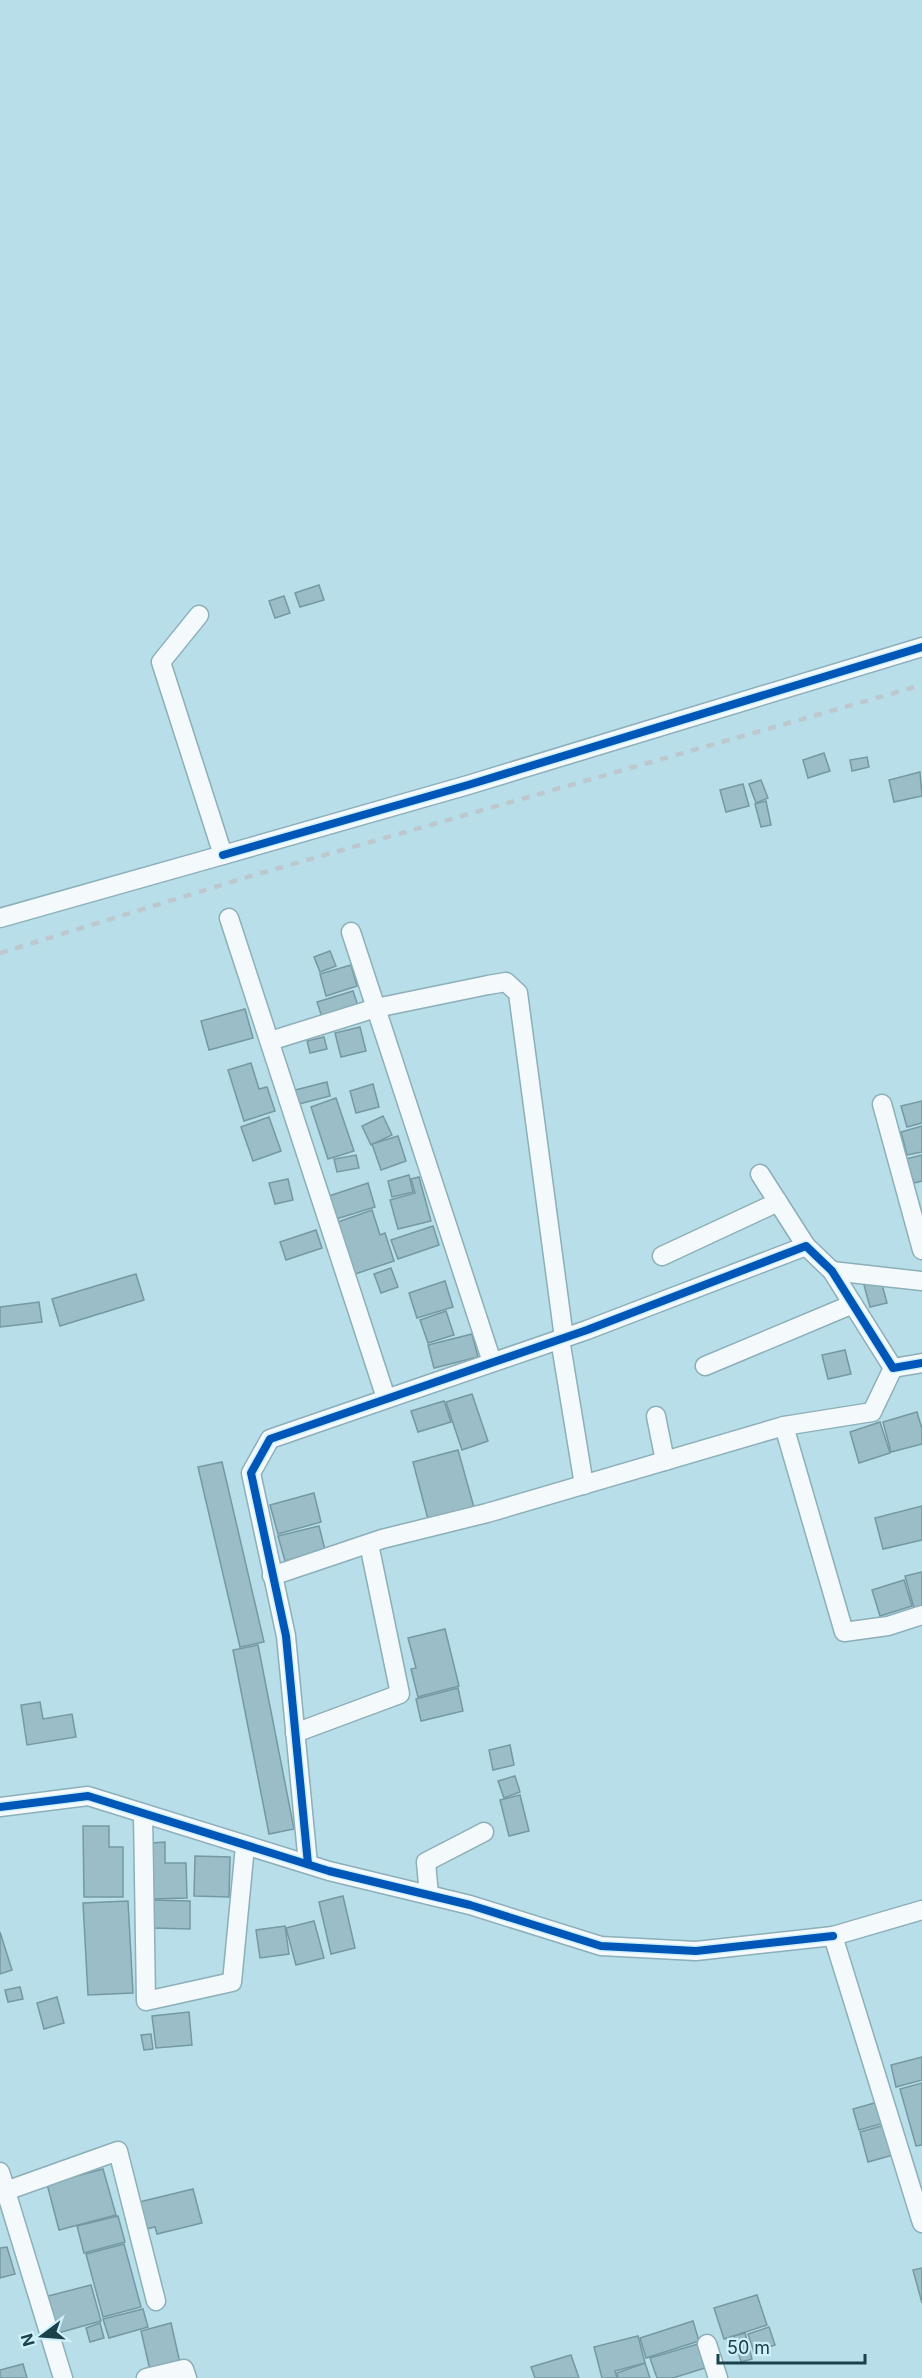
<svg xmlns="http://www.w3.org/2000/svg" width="922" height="2378" font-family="Inter,sans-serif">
  <rect width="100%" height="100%" fill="#b8dee9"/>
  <g fill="#9bbdc7" stroke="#7499a3" stroke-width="1.5">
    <path d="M 319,585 L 324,600 L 300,607 L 295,593 Z"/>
    <path d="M 284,596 L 290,613 L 275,618 L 269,601 Z"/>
    <path d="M 824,753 L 830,771 L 808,778 L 803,760 Z"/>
    <path d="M 867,757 L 869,767 L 852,771 L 850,760 Z"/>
    <path d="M 920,772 L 922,796 L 894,802 L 889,780 Z"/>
    <path d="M 761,780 L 768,798 L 756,803 L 749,784 Z"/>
    <path d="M 743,784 L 749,806 L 726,812 L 720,790 Z"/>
    <path d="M 766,801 L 771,825 L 761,827 L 755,804 Z"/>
    <path d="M 330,951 L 336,966 L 320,972 L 314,957 Z"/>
    <path d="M 351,965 L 357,986 L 326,996 L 320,974 Z"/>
    <path d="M 353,991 L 358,1006 L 322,1017 L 317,1002 Z"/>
    <path d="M 245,1009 L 253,1038 L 209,1050 L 201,1021 Z"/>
    <path d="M 360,1027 L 366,1051 L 341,1057 L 335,1033 Z"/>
    <path d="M 324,1037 L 327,1049 L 310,1053 L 307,1041 Z"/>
    <path d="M 251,1063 L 259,1089 L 267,1087 L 275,1111 L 244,1121 L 228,1070 Z"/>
    <path d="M 327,1082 L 330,1096 L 295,1105 L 291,1091 Z"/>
    <path d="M 373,1084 L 379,1107 L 356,1113 L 350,1091 Z"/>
    <path d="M 336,1098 L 354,1151 L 328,1159 L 311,1107 Z"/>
    <path d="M 922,1101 L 922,1123 L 907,1127 L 901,1106 Z"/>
    <path d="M 383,1116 L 392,1135 L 371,1145 L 362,1126 Z"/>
    <path d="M 269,1117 L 281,1151 L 253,1161 L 241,1127 Z"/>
    <path d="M 922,1126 L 922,1152 L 907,1155 L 901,1132 Z"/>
    <path d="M 398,1136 L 406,1161 L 381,1170 L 372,1144 Z"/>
    <path d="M 356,1155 L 359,1168 L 337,1172 L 334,1159 Z"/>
    <path d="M 922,1155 L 922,1181 L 914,1183 L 906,1159 Z"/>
    <path d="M 409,1175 L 413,1192 L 392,1197 L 388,1181 Z"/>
    <path d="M 419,1177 L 431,1221 L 398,1229 L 390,1200 L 415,1193 L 411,1179 Z"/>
    <path d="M 288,1179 L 293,1200 L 275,1204 L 269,1183 Z"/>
    <path d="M 368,1183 L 375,1207 L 333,1220 L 326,1197 Z"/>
    <path d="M 372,1210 L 380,1235 L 385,1233 L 394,1261 L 352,1275 L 335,1223 Z"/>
    <path d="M 433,1226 L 439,1245 L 398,1259 L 391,1240 Z"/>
    <path d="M 316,1230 L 322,1248 L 286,1260 L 280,1242 Z"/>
    <path d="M 391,1268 L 398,1287 L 381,1293 L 374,1274 Z"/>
    <path d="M 136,1274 L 144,1300 L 60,1326 L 52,1299 Z"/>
    <path d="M 445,1281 L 453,1307 L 417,1318 L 409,1293 Z"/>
    <path d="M 881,1281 L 887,1303 L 870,1307 L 864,1285 Z"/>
    <path d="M 39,1302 L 42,1322 L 0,1327 L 0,1307 Z"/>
    <path d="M 446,1311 L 454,1335 L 428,1343 L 420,1320 Z"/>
    <path d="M 472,1334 L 478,1357 L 434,1368 L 428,1345 Z"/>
    <path d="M 845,1350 L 851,1374 L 828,1379 L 822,1355 Z"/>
    <path d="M 472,1394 L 488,1441 L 462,1450 L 446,1402 Z"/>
    <path d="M 444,1401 L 451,1422 L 418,1432 L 411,1411 Z"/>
    <path d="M 917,1412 L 922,1429 L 922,1444 L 891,1452 L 883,1422 Z"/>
    <path d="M 880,1422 L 890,1453 L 859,1463 L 850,1432 Z"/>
    <path d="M 458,1450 L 475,1511 L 429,1523 L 413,1462 Z"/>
    <path d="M 222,1462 L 264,1642 L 240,1647 L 198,1467 Z"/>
    <path d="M 314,1493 L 321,1522 L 278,1534 L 270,1505 Z"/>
    <path d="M 922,1506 L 922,1540 L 883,1549 L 875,1518 Z"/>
    <path d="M 319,1526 L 325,1550 L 285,1561 L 278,1536 Z"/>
    <path d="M 922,1572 L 922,1606 L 914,1608 L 905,1576 Z"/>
    <path d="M 904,1580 L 912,1606 L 880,1616 L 872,1590 Z"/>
    <path d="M 445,1629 L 459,1686 L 418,1697 L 411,1669 L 416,1668 L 408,1638 Z"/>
    <path d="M 258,1645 L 294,1829 L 269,1834 L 233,1650 Z"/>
    <path d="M 458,1688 L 463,1711 L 421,1721 L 416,1699 Z"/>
    <path d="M 40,1702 L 43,1719 L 72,1714 L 76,1737 L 27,1745 L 21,1705 Z"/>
    <path d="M 510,1745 L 514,1765 L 493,1770 L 489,1750 Z"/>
    <path d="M 515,1776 L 520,1792 L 504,1798 L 498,1781 Z"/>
    <path d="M 520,1795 L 529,1831 L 509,1836 L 500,1800 Z"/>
    <path d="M 83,1826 L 109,1826 L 109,1847 L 123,1847 L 123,1897 L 84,1897 Z"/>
    <path d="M 165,1842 L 165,1863 L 186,1863 L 187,1898 L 152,1899 L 151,1843 Z"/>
    <path d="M 195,1856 L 230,1857 L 229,1897 L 194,1896 Z"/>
    <path d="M 343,1896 L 355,1948 L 331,1954 L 319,1902 Z"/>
    <path d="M 153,1900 L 190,1901 L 190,1929 L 152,1928 Z"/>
    <path d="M 128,1901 L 133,1993 L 88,1995 L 83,1903 Z"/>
    <path d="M 314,1921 L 324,1958 L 296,1965 L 286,1928 Z"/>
    <path d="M 285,1926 L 289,1954 L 260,1958 L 256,1930 Z"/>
    <path d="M 0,1932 L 12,1970 L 0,1974 Z"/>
    <path d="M 20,1987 L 23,1999 L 8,2002 L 5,1990 Z"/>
    <path d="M 57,1997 L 64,2023 L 44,2029 L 37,2003 Z"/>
    <path d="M 189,2012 L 192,2045 L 156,2048 L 152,2016 Z"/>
    <path d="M 151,2034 L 153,2049 L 144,2050 L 141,2035 Z"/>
    <path d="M 922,2057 L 922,2080 L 896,2087 L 891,2065 Z"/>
    <path d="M 922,2083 L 922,2145 L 916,2146 L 900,2089 Z"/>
    <path d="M 878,2102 L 884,2123 L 859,2130 L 853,2109 Z"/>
    <path d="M 885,2125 L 893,2155 L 868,2162 L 860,2132 Z"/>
    <path d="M 103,2169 L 116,2215 L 59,2230 L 47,2184 Z"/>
    <path d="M 193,2189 L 202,2223 L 157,2234 L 155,2227 L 142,2230 L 135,2203 Z"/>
    <path d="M 118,2216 L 125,2242 L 84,2253 L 77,2226 Z"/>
    <path d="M 124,2244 L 141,2307 L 103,2317 L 86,2254 Z"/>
    <path d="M 7,2247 L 15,2274 L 0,2278 L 0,2248 Z"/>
    <path d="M 922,2268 L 922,2303 L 913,2270 Z"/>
    <path d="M 91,2285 L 101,2321 L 58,2333 L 48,2296 Z"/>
    <path d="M 757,2295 L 767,2325 L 724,2339 L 714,2308 Z"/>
    <path d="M 143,2309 L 148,2327 L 109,2338 L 103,2319 Z"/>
    <path d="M 693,2321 L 699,2341 L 646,2358 L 640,2338 Z"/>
    <path d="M 100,2323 L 104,2338 L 90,2342 L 86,2328 Z"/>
    <path d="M 171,2323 L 180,2363 L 150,2370 L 141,2331 Z"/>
    <path d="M 769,2327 L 775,2345 L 754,2352 L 748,2334 Z"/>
    <path d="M 745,2333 L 752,2359 L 741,2362 L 734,2336 Z"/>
    <path d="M 638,2336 L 645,2363 L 615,2371 L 617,2378 L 602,2378 L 594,2347 Z"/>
    <path d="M 698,2344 L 705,2368 L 673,2378 L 657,2378 L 650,2358 Z"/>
    <path d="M 571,2355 L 579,2378 L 535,2378 L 531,2367 Z"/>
    <path d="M 645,2363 L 650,2378 L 618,2378 L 617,2373 Z"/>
    <path d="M 23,2364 L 27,2378 L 0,2378 L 0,2370 Z"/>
  </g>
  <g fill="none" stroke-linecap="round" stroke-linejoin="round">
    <defs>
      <g id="street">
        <path d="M 223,855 L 468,785 L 922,647"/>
        <path d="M 0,918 L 223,855 L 161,662 L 199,615"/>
        <path d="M 229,918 L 386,1398"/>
        <path d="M 351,932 L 492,1362"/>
        <path d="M 270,1041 L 376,1008 L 488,985 L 506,982 L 518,993 L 564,1338"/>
        <path d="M 882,1104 L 922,1250"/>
        <path d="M 760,1174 L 806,1246"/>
        <path d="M 662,1256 L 778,1202"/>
        <path d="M 832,1271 L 922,1281"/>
        <path d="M 560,1339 L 584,1485"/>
        <path d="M 705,1366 L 853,1304"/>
        <path d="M 656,1416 L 665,1461"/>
        <path d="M 784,1426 L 872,1412 L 893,1368"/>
        <path d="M 272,1576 L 382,1539 L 487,1513 L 784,1426 L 844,1632 L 888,1626 L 922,1615"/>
        <path d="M 295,1733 L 400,1694 L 369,1544"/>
        <path d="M 0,1807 L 88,1796 L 329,1871 L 470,1905 L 601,1946 L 696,1951 L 833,1936"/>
        <path d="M 143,1814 L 146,2001 L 232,1982 L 245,1846"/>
        <path d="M 308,1864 L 286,1636 L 251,1473 L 270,1439 L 587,1330 L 806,1246 L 832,1271 L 893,1368 L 922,1363"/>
        <path d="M 429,1895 L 426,1862 L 484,1832"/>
        <path d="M 922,1910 L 833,1936 L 922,2223"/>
        <path d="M 0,2172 L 63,2378"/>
        <path d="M 0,2193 L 118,2151 L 156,2301"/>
        <path d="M 707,2344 L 718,2378"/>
        <path d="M 146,2378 L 184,2369 L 187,2378"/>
      </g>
    </defs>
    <use href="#street" stroke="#8cafb9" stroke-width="21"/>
    <use href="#street" stroke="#f4fafc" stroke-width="18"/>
    <path stroke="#bcc8cb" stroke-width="4.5" stroke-dasharray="8 8" stroke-linecap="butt" d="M 0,953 L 251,876 L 922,685"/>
    <defs>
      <g id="cycleway">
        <path d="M 223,855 L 468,785 L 922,647"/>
        <path d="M 0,1807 L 88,1796 L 329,1871 L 470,1905 L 601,1946 L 696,1951 L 833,1936"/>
        <path d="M 308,1864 L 286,1636 L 251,1473 L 270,1439 L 587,1330 L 806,1246 L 832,1271 L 893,1368 L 922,1363"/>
      </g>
    </defs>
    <use href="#cycleway" stroke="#cff0fa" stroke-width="11"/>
    <use href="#cycleway" stroke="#0057b8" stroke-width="8"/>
  </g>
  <g transform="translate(42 2336) rotate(254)" stroke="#cff0fa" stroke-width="4.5" paint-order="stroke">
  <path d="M0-4.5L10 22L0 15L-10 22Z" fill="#1b414c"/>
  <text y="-9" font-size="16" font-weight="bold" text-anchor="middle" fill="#1b414c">N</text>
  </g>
  <path d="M718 2354v9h147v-9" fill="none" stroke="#1b414c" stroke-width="3"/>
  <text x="727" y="2354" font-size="18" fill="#1b414c" stroke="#cff0fa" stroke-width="4.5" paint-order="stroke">50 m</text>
</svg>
